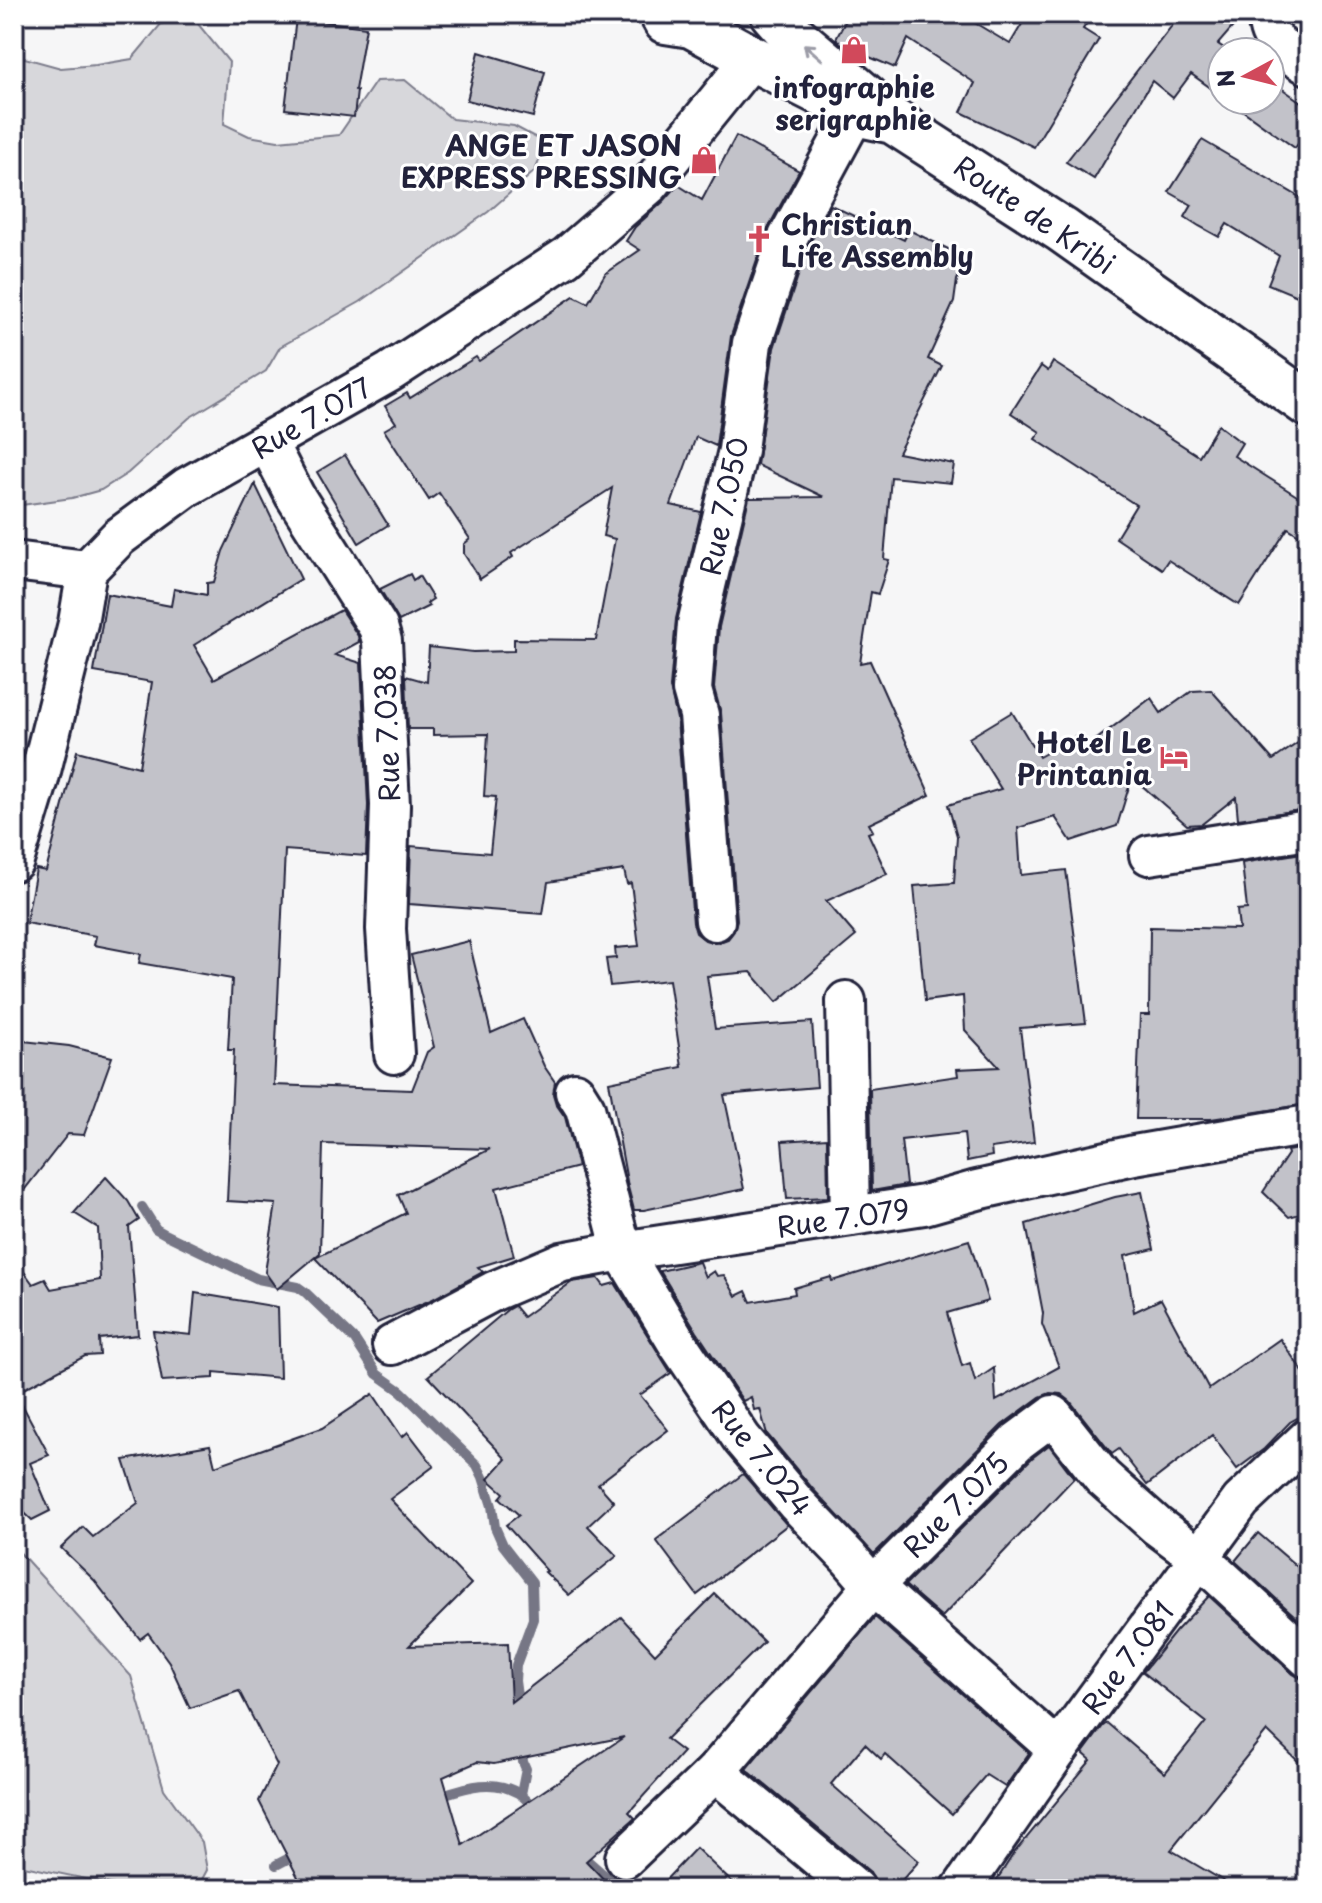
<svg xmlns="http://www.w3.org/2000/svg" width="1322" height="1903" font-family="'Playpen Sans',sans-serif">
  <rect width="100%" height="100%" fill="#f6f6f7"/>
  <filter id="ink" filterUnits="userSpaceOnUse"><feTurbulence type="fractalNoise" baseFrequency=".0125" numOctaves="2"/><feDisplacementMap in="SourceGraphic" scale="16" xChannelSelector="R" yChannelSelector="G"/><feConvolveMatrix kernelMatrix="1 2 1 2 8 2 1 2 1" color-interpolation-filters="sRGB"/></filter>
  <g filter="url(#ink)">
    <g fill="#d7d7db" stroke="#7c7c8b" stroke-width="2">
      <path d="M 187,14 L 190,14 L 229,62 L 224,124 L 249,136 L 278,141 L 339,135 L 376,81 L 405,80 L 452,119 L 514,126 L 546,143 L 535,171 L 488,212 L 360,302 L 280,347 L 266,371 L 189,418 L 128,473 L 101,490 L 72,498 L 14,506 L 14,55 L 61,68 L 96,65 L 132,59 L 161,24 Z"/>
      <path d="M 14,1546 L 131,1676 L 164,1789 L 202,1842 L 207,1870 L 197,1889 L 134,1889 L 14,1864 Z"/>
    </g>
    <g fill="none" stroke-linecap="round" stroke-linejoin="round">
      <g stroke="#767685" stroke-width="10">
        <path d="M 142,1207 L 156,1229 L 165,1234 L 258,1279 L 298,1287 L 305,1292 L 355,1340 L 377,1374 L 401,1391 L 477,1465 L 483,1477 L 492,1506 L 495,1527 L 503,1545 L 532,1582 L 533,1619 L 516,1665 L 515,1681 L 519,1711"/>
        <path d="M 521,1794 L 526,1769 L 523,1762 L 522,1746"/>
        <path d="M 436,1797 C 464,1788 491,1777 518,1793 C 525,1797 531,1805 537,1811"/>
        <path d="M 579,1853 L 620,1889"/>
        <path d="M 276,1865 L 299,1853"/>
      </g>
    </g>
    <g fill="#c2c2c9" stroke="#22223b" stroke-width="2" fill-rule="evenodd">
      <path d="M 849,14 L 866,14 L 885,24 L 869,14 L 960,14 L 1010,44 L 1028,14 L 1093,14 L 1083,29 L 1099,39 L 1034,147 L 961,112 L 975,83 L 908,39 L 895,68 L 867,56 L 866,60 L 851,52 L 836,39 Z"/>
      <path d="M 1181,14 L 1244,14 L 1218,44 L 1230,52 L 1222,52 L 1222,96 L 1191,74 L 1173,98 L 1152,81 L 1094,179 L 1066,162 Z"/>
      <path d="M 296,18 L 366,27 L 355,90 L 357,91 L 354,117 L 285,109 Z"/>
      <path d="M 479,52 L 545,72 L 533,117 L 467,100 Z"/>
      <path d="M 1270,80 L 1308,107 L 1308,130 L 1295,148 L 1228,100 L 1270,100 Z"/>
      <path d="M 736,136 L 799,171 L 767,230 L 731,336 L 716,446 L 696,437 L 671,505 L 701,512 L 676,619 L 670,688 L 677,719 L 693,923 L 696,933 L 705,940 L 717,943 L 728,939 L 734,931 L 737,920 L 721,713 L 714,688 L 719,627 L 749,498 L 824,497 L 757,465 L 774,348 L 808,246 L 831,205 L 904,240 L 909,230 L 967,258 L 957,280 L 954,302 L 928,359 L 942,366 L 898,453 L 954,464 L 951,483 L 891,477 L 884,559 L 889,560 L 878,594 L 871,592 L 860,663 L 870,661 L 930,795 L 869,824 L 873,831 L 868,833 L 887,874 L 826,901 L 856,936 L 777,1002 L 751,972 L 707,976 L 715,1029 L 812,1022 L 817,1087 L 724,1095 L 744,1189 L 644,1210 L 634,1210 L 628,1187 L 609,1082 L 682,1067 L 669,980 L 610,986 L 606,959 L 616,958 L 615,948 L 639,946 L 631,883 L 627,884 L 624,870 L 548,882 L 543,914 L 409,904 L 411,846 L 490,853 L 496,797 L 484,796 L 488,734 L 433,735 L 433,729 L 408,729 L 406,676 L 427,682 L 429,647 L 473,652 L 514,651 L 514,639 L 596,640 L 615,539 L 603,536 L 612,488 L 511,553 L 513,557 L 480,579 L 464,554 L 464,544 L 470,539 L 439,493 L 429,500 L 384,430 L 396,423 L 385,406 L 407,393 L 410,398 L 476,357 L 479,361 L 574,296 L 588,303 L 605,274 L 640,250 L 626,241 L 635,227 L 664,201 L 678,185 L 702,200 Z"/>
      <path d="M 1202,140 L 1308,202 L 1308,268 L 1297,296 L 1268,284 L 1279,256 L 1227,224 L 1219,237 L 1199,226 L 1185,217 L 1192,205 L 1169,192 Z"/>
      <path d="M 1053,362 L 1199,456 L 1218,425 L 1242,443 L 1234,456 L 1308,503 L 1308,541 L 1288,528 L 1239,605 L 1168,560 L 1162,569 L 1116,538 L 1136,505 L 1035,439 L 1040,432 L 1011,413 L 1041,366 L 1048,371 Z"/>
      <path d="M 345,455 L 388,525 L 359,543 L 317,472 Z"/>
      <path d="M 255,484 L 301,579 L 194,645 L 214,679 L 341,610 L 358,636 L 359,642 L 335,655 L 361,663 L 368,805 L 366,856 L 285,850 L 274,1085 L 412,1090 L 427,1052 L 434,1047 L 411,955 L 469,941 L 491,1033 L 523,1019 L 544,1066 L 555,1082 L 553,1094 L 556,1104 L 565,1117 L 578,1167 L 496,1188 L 514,1256 L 478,1267 L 483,1272 L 433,1299 L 377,1323 L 315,1258 L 406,1213 L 398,1195 L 490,1149 L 323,1144 L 320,1253 L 277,1289 L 265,1272 L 276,1204 L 227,1201 L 234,1050 L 228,1050 L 232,979 L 139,963 L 141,954 L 94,945 L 96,936 L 26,923 L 36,869 L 46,871 L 77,751 L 139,767 L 152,682 L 94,672 L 107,594 L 171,606 L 174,589 L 207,595 L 207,583 L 214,582 L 223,551 Z"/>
      <path d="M 410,574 L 413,580 L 419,576 L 433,599 L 427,603 L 429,606 L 399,621 L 380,589 Z"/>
      <path d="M 1211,690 L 1273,760 L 1308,736 L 1308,809 L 1238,819 L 1236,797 L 1202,824 L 1187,825 L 1132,777 L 1117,826 L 1071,841 L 1055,817 L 1018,828 L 1021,875 L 1066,870 L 1086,1023 L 1020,1028 L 1034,1142 L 991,1148 L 992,1156 L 967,1161 L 964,1133 L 901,1140 L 906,1185 L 872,1191 L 870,1089 L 958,1076 L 957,1069 L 999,1067 L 965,1030 L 963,996 L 925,1001 L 914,886 L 954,883 L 957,836 L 948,805 L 1001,789 L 969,738 L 1012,712 L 1039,757 L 1080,734 L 1089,745 L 1151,698 L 1161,713 L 1192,691 Z"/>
      <path d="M 1308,852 L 1308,962 L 1303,963 L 1308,1007 L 1308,1104 L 1211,1119 L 1136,1119 L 1140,1015 L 1149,1015 L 1150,927 L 1239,929 L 1237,910 L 1247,909 L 1242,863 Z"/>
      <path d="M 14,1040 L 69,1046 L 112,1057 L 84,1135 L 68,1134 L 14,1203 Z"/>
      <path d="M 827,1138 L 828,1197 L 787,1199 L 782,1141 Z"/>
      <path d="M 1308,1147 L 1308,1212 L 1289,1217 L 1263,1192 L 1288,1154 L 1287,1151 Z"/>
      <path d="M 106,1177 L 128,1201 L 139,1220 L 129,1227 L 138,1335 L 99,1339 L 100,1355 L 85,1356 L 16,1393 L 49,1455 L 30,1463 L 50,1511 L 32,1520 L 14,1503 L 14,1258 L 33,1284 L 45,1279 L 51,1289 L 100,1280 L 98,1228 L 74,1213 Z"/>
      <path d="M 1142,1192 L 1154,1249 L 1125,1256 L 1134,1312 L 1161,1299 L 1209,1389 L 1280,1339 L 1308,1379 L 1308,1412 L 1290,1422 L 1264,1449 L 1237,1469 L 1212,1435 L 1147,1485 L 1119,1449 L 1112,1454 L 1070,1401 L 1061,1394 L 1050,1393 L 1040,1397 L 1002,1425 L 874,1554 L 812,1488 L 767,1434 L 760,1409 L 754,1410 L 751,1397 L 743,1401 L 697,1332 L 660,1271 L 699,1262 L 705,1277 L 714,1271 L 717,1276 L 724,1275 L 736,1296 L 746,1291 L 751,1302 L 795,1294 L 794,1288 L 831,1277 L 832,1281 L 969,1240 L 988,1301 L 947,1313 L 962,1366 L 970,1363 L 975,1381 L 994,1368 L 996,1401 L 1059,1367 L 1042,1324 L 1043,1313 L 1026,1224 L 1115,1197 Z"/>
      <path d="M 598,1278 L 604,1286 L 615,1283 L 671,1373 L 640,1395 L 668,1430 L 598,1484 L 614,1502 L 588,1526 L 617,1556 L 569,1595 L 545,1572 L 547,1571 L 506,1525 L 519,1515 L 500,1498 L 504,1493 L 488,1479 L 506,1459 L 428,1376 L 507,1310 L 514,1306 L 523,1317 L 572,1282 Z"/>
      <path d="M 195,1293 L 278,1307 L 280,1378 L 214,1372 L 214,1378 L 162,1381 L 153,1331 L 191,1335 Z"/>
      <path d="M 373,1394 L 402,1437 L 408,1432 L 434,1466 L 390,1499 L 471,1584 L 409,1646 L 508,1643 L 511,1702 L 621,1617 L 655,1654 L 715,1594 L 764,1642 L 666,1739 L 683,1752 L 629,1812 L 635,1818 L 586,1861 L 613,1889 L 304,1889 L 259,1801 L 277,1765 L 239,1691 L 190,1708 L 169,1662 L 148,1633 L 140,1639 L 94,1580 L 61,1548 L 83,1527 L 93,1537 L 138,1503 L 124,1460 L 210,1445 L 215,1466 L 322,1428 ZM 624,1737 L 463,1845 L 443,1777 L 477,1762 L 494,1764 Z"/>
      <path d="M 1049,1445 L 1074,1478 L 942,1617 L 905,1585 L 1032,1458 Z"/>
      <path d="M 743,1474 L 787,1525 L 697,1595 L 656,1540 Z"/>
      <path d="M 1258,1533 L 1308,1576 L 1308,1628 L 1235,1561 Z"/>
      <path d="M 1209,1596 L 1293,1674 L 1302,1679 L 1308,1679 L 1308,1771 L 1267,1731 L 1171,1850 L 1237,1889 L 991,1889 L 1014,1853 L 1091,1760 L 1083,1753 L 1103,1726 L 1107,1723 L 1165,1773 L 1206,1722 L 1143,1672 L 1176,1631 Z"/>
      <path d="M 875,1617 L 1029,1753 L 1005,1787 L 986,1775 L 952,1814 L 885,1754 L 881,1759 L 865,1744 L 831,1784 L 919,1861 L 894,1889 L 881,1889 L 870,1872 L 746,1769 Z"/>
      <path d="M 696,1848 L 739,1889 L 657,1889 Z"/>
    </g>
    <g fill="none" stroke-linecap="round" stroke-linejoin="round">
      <defs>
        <g id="street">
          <path d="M 1268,14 C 1266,42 1286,52 1308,65"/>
          <path d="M 267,442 L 295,496 L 378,627 L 382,641 L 390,805 L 386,929 L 394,1054"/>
          <path d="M 14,561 L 87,570"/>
          <path d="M 1149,855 L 1308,830"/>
          <path d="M 14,861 L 39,779 L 78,623 L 87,570 L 119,537 L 187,487 L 390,372 L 566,257 L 650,184 L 752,58"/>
          <path d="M 715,921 L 699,715 L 692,690 L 697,624 L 738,450 L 752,343 L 788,237 L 855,113"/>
          <path d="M 846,1001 L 850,1216"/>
          <path d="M 575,1092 L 585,1108 L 622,1251 L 678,1344 L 742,1439 L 796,1503 L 849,1558 L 873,1586 L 1058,1750"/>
          <path d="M 392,1345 L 494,1291 L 562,1262 L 622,1251 L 924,1205 L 977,1190 L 1134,1155 L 1308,1125"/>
          <path d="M 715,1772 L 856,1889"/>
          <path d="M 625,1858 L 715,1772 L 873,1586 L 1018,1441 L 1053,1415 L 1102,1477 L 1157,1526 L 1200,1558 L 1308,1658"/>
          <path d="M 961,1889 L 1058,1750 L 1241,1501 L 1308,1438"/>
        </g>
        <g id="secondary">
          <path d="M 662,14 L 666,21 L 691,25 L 752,58 L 829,97 L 855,113 L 893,121 L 1062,230 L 1308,404"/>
          <path d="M 773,14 L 789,32 L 867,98"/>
        </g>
      </defs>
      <use href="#street" stroke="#22223b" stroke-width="44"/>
      <use href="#secondary" stroke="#22223b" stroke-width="50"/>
      <use href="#street" stroke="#fff" stroke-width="38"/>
      <use href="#secondary" stroke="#fff" stroke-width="44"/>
    </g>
    <defs><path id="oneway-shaft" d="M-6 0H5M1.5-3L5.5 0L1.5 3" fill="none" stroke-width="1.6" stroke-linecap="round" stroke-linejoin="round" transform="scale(2)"/></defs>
    <use stroke="#9c9ca7" href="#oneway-shaft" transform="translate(813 52) rotate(-139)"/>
  </g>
  <defs>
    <symbol id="shop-bare" viewBox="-9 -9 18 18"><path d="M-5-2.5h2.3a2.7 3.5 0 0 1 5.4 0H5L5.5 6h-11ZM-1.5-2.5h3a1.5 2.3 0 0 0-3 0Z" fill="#d1495b" stroke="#fff" stroke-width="2.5" paint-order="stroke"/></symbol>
    <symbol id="church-bare" viewBox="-9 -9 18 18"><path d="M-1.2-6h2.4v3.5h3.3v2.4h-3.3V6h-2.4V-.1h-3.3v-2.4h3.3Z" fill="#d1495b" stroke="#fff" stroke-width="2.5" paint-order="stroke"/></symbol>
    <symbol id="hotel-bare" viewBox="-9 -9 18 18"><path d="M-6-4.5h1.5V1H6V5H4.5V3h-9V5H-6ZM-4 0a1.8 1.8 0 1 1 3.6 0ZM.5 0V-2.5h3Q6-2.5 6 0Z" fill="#d1495b" stroke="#fff" stroke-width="2.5" paint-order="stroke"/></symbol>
  </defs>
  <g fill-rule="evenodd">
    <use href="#shop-bare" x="834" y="30" width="40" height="40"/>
    <use href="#shop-bare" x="684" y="140" width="40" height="40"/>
    <use href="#church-bare" x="739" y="219" width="40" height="40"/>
    <use href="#hotel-bare" x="1154" y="737" width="40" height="40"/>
  </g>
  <g text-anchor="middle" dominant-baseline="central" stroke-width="6" stroke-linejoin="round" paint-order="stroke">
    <g font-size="28" font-weight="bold" fill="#22223b" stroke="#fff" text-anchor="end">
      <text x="854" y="86" text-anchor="middle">infographie<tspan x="854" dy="32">serigraphie</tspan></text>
      <text x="682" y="144">ANGE ET JASON<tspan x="682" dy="32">EXPRESS PRESSING</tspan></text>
      <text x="781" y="223" text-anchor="start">Christian<tspan x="781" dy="32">Life Assembly</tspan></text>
      <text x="1152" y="741">Hotel Le<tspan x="1152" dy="32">Printania</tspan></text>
    </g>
    <g font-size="28" fill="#22223b" stroke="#fff">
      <text transform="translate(1035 214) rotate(34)">Route de Kribi</text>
      <text transform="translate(311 417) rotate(-30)">Rue 7.077</text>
      <text transform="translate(723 506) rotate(-78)">Rue 7.050</text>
      <text transform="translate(386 733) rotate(-92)">Rue 7.038</text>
      <text transform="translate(843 1217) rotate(-8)">Rue 7.079</text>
      <text transform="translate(763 1457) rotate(51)">Rue 7.024</text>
      <text transform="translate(955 1504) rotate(-45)">Rue 7.075</text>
      <text transform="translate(1127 1657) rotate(-53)">Rue 7.081</text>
    </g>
  </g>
  <rect width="1322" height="1903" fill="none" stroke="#fff" stroke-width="48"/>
  <rect x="24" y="24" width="1274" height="1855" fill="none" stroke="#22223b" stroke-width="3" filter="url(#ink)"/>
  <g transform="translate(1246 76) rotate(263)"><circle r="38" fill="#ffffff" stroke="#a7a7b1" stroke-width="2"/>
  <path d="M0-6L14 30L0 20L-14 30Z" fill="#d1495b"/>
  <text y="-12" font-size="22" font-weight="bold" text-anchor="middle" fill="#22223b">N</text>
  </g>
</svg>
